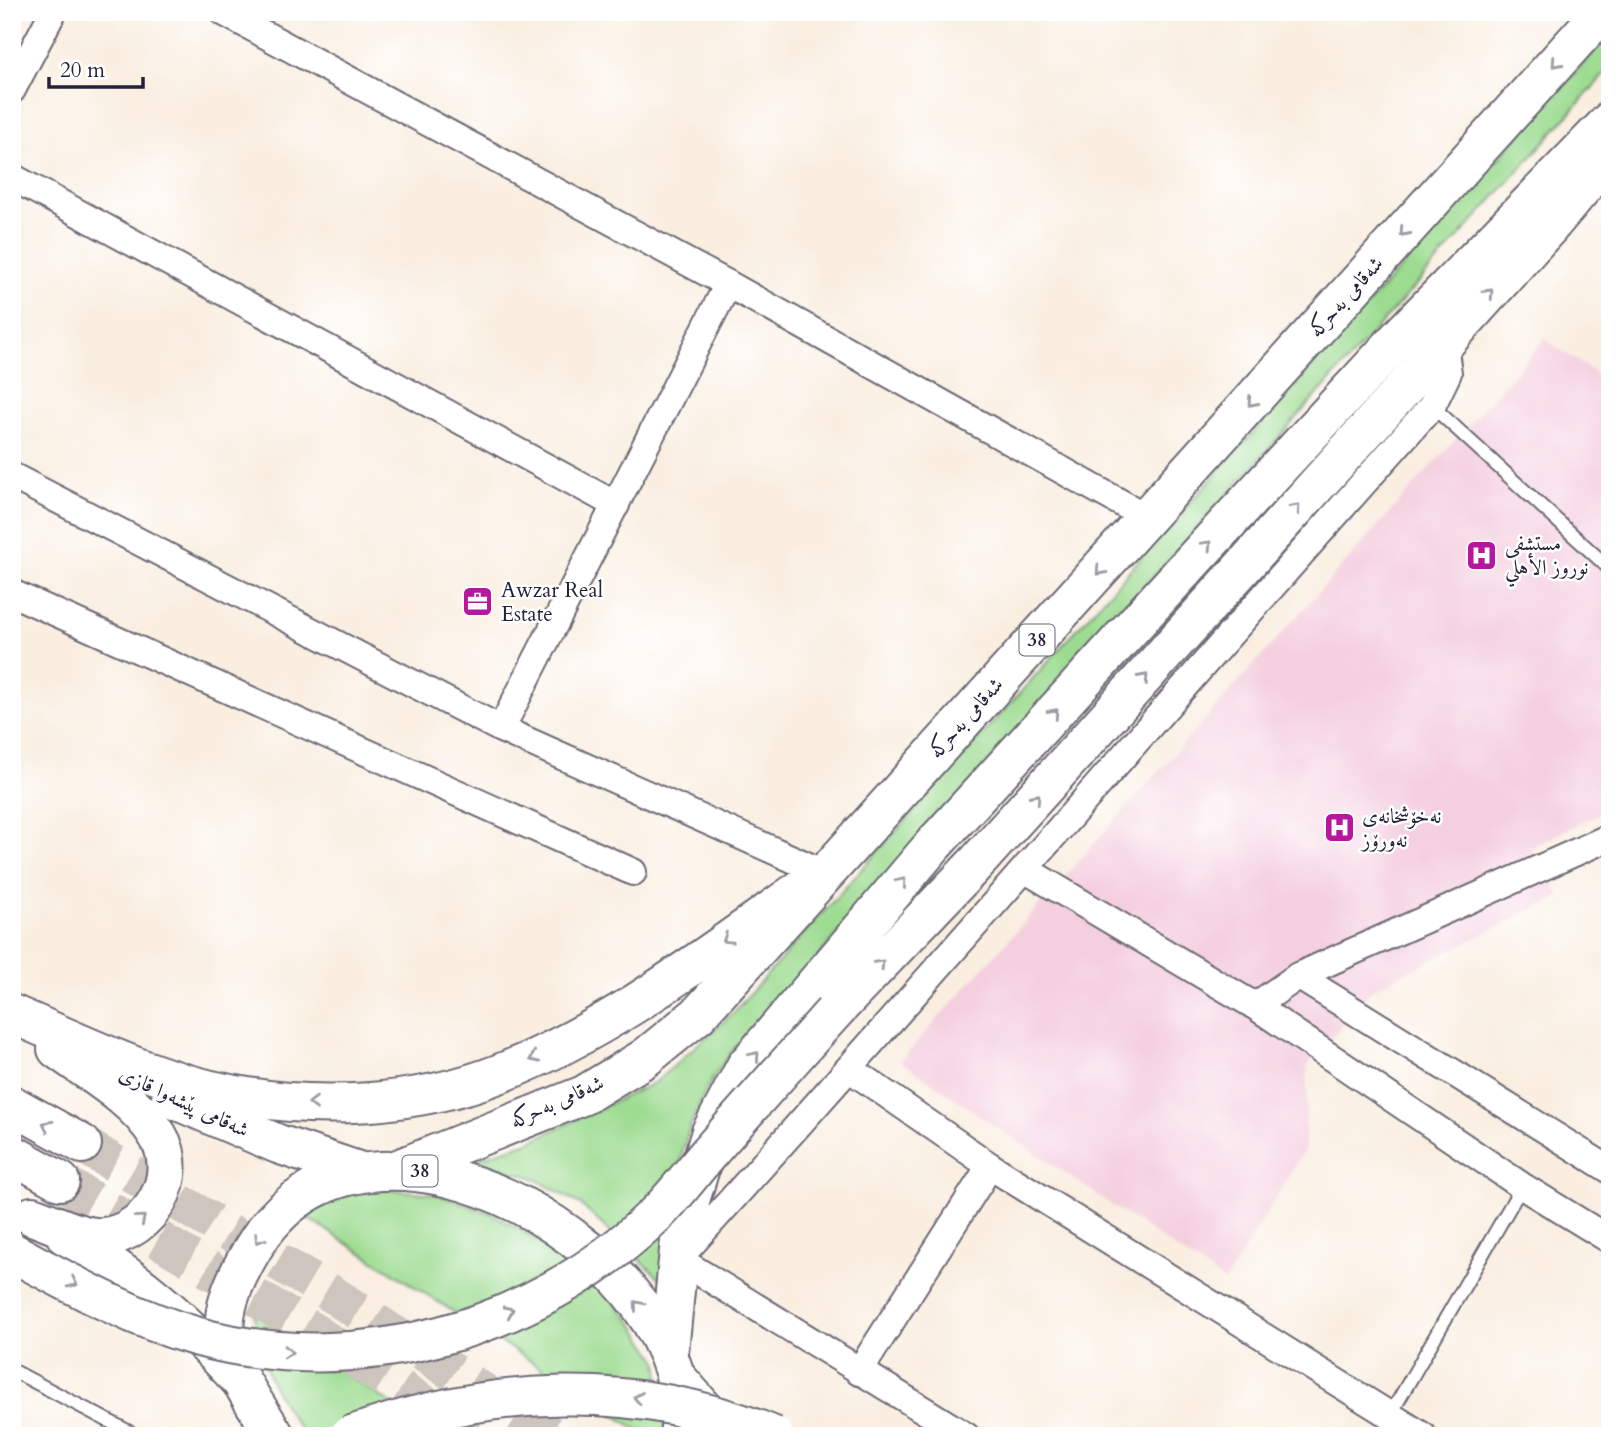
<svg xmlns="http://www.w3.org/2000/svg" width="1622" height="1448" font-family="Cardo,Amiri,serif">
  <rect width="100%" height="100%" fill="#fff"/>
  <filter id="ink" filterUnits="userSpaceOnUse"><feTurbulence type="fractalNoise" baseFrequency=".0143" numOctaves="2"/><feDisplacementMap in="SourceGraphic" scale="14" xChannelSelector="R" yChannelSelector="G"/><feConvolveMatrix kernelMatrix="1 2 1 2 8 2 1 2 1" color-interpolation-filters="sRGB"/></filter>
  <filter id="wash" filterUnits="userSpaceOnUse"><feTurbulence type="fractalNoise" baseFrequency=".00686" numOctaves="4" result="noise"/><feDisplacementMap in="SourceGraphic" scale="28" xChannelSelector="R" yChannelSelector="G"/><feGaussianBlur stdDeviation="1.57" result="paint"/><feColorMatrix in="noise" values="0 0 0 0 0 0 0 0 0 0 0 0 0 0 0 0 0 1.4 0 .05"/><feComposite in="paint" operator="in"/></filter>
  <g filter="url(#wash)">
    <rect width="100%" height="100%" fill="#f9eee0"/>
    <path fill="#f4cfde" d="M 1545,339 L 1610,383 L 1610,808 L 1531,848 L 1561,896 L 1374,988 L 1308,1065 L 1305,1149 L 1225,1282 L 900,1061 Z"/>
    <g fill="#9cdb90" stroke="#5f7e66" stroke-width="2">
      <path d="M 1610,34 L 1610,68 C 1388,319 1160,565 940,818 C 895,869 850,920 805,971 C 770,1009 730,1046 705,1092 C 675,1150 669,1219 665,1283 L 581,1205 L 532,1177 L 469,1161 L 529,1142 L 656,1082 L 734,1012 Z"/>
      <path d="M 389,1190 L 436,1194 L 493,1214 L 556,1251 L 602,1290 L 631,1321 L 658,1361 L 667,1436 L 647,1436 L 306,1217 L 341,1195 Z"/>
      <path d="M 254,1313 L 440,1436 L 306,1436 C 275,1400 258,1360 254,1313 Z"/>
    </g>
  </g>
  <g filter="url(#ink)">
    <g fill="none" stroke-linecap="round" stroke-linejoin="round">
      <g stroke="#cec5bf" stroke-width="38" stroke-dasharray="38 19" stroke-linecap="butt">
        <path d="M 82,1144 L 327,1291 L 552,1436"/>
        <path d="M 60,1181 L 306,1327 L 473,1436"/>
      </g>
      <defs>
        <g id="lane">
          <path d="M 1432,406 L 1610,569"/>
          <path d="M 12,1370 L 137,1436"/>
          <path d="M 1390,1415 L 1522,1186"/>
        </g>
        <g id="street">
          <path d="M 223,12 L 728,284 L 1148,518"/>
          <path d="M 12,90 L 53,12"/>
          <path d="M 12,177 L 616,505"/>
          <path d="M 12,476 L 501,729 L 824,873"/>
          <path d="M 12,593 L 633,872"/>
          <path d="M 501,729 L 728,284"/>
          <path d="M 1026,870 L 1255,1006 L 1522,1186 L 1610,1240"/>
          <path d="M 1298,976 L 1610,1170"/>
          <path d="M 1255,1006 L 1298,976 L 1610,837"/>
          <path d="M 850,1069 L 990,1166 L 1423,1436"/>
          <path d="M 859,1372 L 990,1166"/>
          <path d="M 966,1436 L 678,1259 C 933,978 1179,689 1432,406 L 1448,373 L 1444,344"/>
        </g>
        <g id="primary">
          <path d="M 398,1169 L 584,1095 L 645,1058 L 698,1015 L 1602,12"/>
          <path d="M 669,1352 L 681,1230 L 711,1132 L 746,1066 L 933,845 L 1197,556 L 1406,330 L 1610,121"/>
          <path d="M 275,1436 C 227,1358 201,1335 253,1248 C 367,1056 707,1261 679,1436"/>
        </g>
        <g id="highway">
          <path d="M 833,1013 L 978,861 L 1550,226 L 1610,155"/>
          <path d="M 12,1014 C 83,1044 154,1080 230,1094 C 318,1111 417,1106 501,1073 C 618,1027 721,944 824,873"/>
          <path d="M 171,1098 L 278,1144 L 361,1172"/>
          <path d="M 12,1105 L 82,1144"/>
          <path d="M 12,1154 L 60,1181"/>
          <path d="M 32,1216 C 53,1223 82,1239 104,1237 C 150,1232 183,1177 158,1136 C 136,1099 91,1074 57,1049"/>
          <path d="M 66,1236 C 137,1278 185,1320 240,1380"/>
          <path d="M 678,1379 L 722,1429"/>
        </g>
      </defs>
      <use href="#lane" stroke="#6d6975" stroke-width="16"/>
      <use href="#street" stroke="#6d6975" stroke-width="30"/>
      <use href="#primary" stroke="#6d6975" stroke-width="42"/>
      <use href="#highway" stroke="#6d6975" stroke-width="42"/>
      <use href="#lane" stroke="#fff" stroke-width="12"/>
      <use href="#street" stroke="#fff" stroke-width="26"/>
      <use href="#primary" stroke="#fff" stroke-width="38"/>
      <use href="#highway" stroke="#fff" stroke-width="38"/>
      <defs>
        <g id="highway-bridge">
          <path d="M 12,1252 C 70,1283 131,1318 195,1336 C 355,1381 535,1331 655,1215 C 674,1197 689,1176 707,1155 C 748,1108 791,1060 833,1013"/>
          <path d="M 349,1436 C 488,1386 636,1378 774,1436"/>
        </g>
      </defs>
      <use href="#highway-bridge" stroke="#6d6975" stroke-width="42" stroke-linecap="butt"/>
      <use href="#highway-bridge" stroke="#fff" stroke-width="38"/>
    </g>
    <defs><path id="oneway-chevron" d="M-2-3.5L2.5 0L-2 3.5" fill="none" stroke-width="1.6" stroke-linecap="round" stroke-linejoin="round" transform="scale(1.75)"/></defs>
    <g stroke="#9c9ca7">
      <use href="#oneway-chevron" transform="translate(1556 63) rotate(132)"/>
      <use href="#oneway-chevron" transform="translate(1404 232) rotate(132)"/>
      <use href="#oneway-chevron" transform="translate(1489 293) rotate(-48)"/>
      <use href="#oneway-chevron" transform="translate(1252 402) rotate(132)"/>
      <use href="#oneway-chevron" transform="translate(1296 508) rotate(-48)"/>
      <use href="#oneway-chevron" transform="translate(1207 545) rotate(-47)"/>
      <use href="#oneway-chevron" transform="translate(1100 571) rotate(132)"/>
      <use href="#oneway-chevron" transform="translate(1144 678) rotate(-48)"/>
      <use href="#oneway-chevron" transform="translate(1054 713) rotate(-48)"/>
      <use href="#oneway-chevron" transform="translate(1036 798) rotate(-48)"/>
      <use href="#oneway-chevron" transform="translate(902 882) rotate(-50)"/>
      <use href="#oneway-chevron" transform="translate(727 939) rotate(146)"/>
      <use href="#oneway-chevron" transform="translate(880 964) rotate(-46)"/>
      <use href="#oneway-chevron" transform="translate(755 1056) rotate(-50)"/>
      <use href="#oneway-chevron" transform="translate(534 1058) rotate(156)"/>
      <use href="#oneway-chevron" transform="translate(313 1103) rotate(-180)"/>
      <use href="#oneway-chevron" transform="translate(47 1125) rotate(-151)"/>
      <use href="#oneway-chevron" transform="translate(141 1219) rotate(-41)"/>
      <use href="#oneway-chevron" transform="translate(259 1239) rotate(123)"/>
      <use href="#oneway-chevron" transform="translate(73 1283) rotate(26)"/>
      <use href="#oneway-chevron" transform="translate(638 1305) rotate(-129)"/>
      <use href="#oneway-chevron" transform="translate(509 1311) rotate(-24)"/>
      <use href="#oneway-chevron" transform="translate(288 1352) rotate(4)"/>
      <use href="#oneway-chevron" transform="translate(638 1398) rotate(-171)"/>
    </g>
  </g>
  <defs>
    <symbol id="hospital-square" viewBox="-11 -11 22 22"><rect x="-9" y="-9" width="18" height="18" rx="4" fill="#b5179e" stroke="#fff"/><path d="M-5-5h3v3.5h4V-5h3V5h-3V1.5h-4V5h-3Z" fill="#fff"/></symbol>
    <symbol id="office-square" viewBox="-11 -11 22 22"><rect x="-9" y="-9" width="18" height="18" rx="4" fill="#b5179e" stroke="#fff"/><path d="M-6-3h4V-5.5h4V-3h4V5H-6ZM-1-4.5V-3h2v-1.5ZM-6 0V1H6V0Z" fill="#fff"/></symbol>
  </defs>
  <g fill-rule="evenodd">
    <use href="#hospital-square" x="1464" y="538" width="35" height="35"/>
    <use href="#office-square" x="460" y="584" width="35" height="35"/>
    <use href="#hospital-square" x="1322" y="810" width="35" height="35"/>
  </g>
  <g text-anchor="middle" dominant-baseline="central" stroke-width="5" stroke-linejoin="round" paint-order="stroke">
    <g fill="#fff" stroke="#646476" stroke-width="2">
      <rect x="1019.5" y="624.5" width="35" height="31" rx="5"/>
      <rect x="402.5" y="1155.5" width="35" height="31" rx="5"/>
    </g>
    <g font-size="19" font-weight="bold" fill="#22223b">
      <text x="1037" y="640">38</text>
      <text x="420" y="1171">38</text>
    </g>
    <g font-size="21" fill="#22223b" stroke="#fff">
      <text transform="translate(1346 297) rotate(-48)">شەقامی بەحرکە</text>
      <text transform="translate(966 718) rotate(-48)">شەقامی بەحرکە</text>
      <text transform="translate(184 1102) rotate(25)">شەقامی پێشەوا قازی</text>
      <text transform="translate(557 1102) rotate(-24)">شەقامی بەحرکە</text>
    </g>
    <g font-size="21" fill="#22223b" stroke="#fff" text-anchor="start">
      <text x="1505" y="543">مستشفى<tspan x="1505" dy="24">نوروز الأهلي</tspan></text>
      <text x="501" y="590">Awzar Real<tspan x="501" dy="24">Estate</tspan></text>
      <text x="1362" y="816">نەخۆشخانەی<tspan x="1362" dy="24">نەورۆز</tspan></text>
    </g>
  </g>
  <rect width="1622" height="1448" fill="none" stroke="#fff" stroke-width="42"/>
  <path d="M49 77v10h94v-10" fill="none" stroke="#22223b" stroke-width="3.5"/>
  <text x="60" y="77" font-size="21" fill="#22223b" stroke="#ffffff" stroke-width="5" paint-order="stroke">20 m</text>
</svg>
